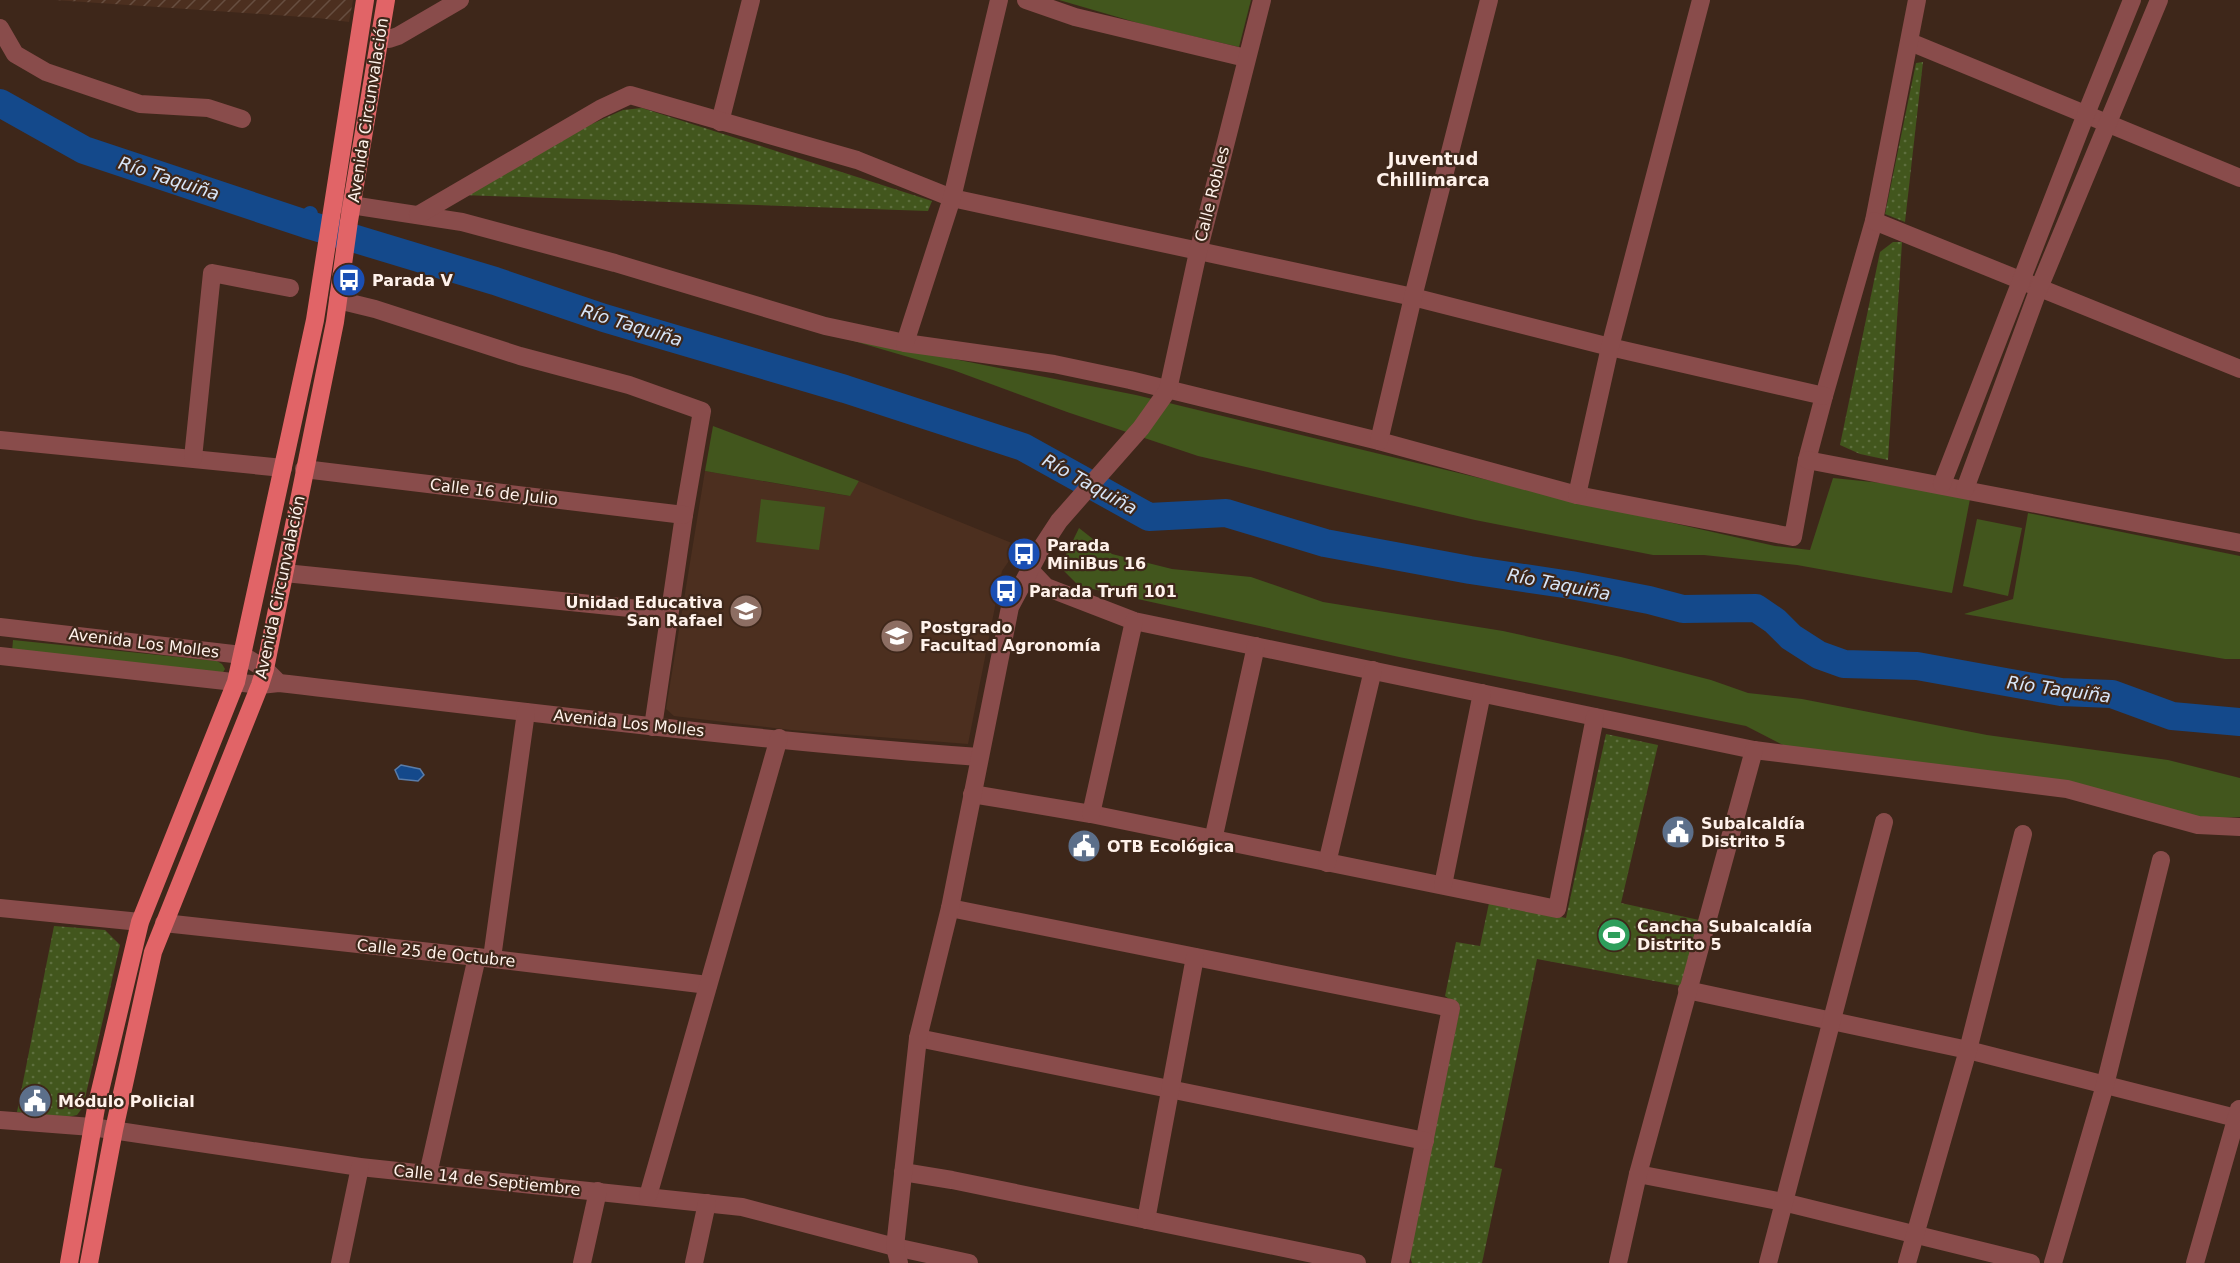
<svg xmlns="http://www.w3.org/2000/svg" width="2240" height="1263" font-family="'DejaVu Sans',sans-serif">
  <defs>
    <pattern id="industrial-furrows" width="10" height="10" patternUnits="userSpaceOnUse" patternTransform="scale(1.5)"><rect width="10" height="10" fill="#4c2f1f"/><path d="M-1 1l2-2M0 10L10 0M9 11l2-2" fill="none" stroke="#674e40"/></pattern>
    <pattern id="park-dots" width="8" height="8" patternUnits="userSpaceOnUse" patternTransform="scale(1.5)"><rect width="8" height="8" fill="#42561d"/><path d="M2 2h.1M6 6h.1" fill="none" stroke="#5e6f3e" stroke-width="1.8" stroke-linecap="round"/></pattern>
  </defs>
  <rect width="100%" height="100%" fill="#3e271a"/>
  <path fill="#4c2f1f" d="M 705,471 L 849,496 L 859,481 L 1019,546 L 1002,571 L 968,744 L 791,730 L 674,716 L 666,709 Z"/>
  <path fill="url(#industrial-furrows)" d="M 55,0 L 353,0 L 349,22 L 318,18 Z"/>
  <g fill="#42561d">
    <path d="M 1059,0 L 1251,0 L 1239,47 L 1145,25 Z"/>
    <path d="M 833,335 L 1136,395 L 1570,500 L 1775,546 L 1810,550 L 1833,478 L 1902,485 L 1970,499 L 1952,593 L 1797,565 L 1704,555 L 1653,555 L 1475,520 L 1198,456 L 1067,412 L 953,370 Z"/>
    <path d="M 713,426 L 859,481 L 850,496 L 705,471 Z"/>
    <path d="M 761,499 L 825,507 L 819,550 L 756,542 Z"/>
    <path d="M 2028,513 L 2240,556 L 2240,659 L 2225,659 L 1964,614 L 2013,599 Z"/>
    <path d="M 1977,519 L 2022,528 L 2008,596 L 1963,586 Z"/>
    <path d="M 1079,528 L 1112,554 L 1172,569 L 1251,577 L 1323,602 L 1503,631 L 1621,657 L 1711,680 L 1748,693 L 1802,699 L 1987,735 L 2168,760 L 2240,778 L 2240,817 L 2196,819 L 1787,747 L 1746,726 L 1399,657 L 1079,586 L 1060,567 Z"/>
    <path d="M 13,640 L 217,661 L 222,664 L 225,669 L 222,674 L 12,652 Z"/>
  </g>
  <g fill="url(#park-dots)">
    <path d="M 1923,62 L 1905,222 L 1885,214 L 1916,63 Z"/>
    <path d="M 642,108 L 932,201 L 928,211 L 462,195 L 585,127 L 623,110 Z"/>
    <path d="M 1893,242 L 1902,242 L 1888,460 L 1860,454 L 1840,445 L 1880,252 Z"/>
    <path d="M 1606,734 L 1658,745 L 1621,903 L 1699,920 L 1681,986 L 1537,959 L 1494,1167 L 1502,1169 L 1482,1263 L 1412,1263 L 1409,1255 L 1460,1007 L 1445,996 L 1456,942 L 1480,946 L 1489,903 L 1566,918 Z"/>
    <path d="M 54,926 L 105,930 L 120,945 L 83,1107 L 77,1115 L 68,1117 L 17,1112 Z"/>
  </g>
  <path fill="#14498b" stroke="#5a7ca8" stroke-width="1.5" d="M 401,765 L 420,769 L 424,775 L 418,781 L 399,779 L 395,770 Z"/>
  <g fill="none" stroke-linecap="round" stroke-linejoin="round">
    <path stroke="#14498b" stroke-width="16" d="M 306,224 L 310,214"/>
    <path stroke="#14498b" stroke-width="28" d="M 0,103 L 84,150 L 306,224 L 495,281 L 604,318 L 845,389 L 1023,447 L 1149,517 L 1226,513 L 1325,543 L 1470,570 L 1571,585 L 1649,600 L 1683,609 L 1756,608 L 1775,621 L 1791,637 L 1819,655 L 1844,664 L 1917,666 L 2061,692 L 2112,694 L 2172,716 L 2240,722"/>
    <g stroke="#894c4b" stroke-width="18">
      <path d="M 1026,0 L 1075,17 L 1246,58"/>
      <path d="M 0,28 L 15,54 L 46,72 L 140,104 L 208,108 L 242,119"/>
      <path d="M 379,38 L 389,39 L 398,36 L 460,0"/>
      <path d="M 1910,42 L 2240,178"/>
      <path d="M 720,122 L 751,0"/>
      <path d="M 338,203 L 462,222 L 615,263 L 825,326 L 905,343 L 1054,364 L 1130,380 L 1379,441 L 1577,495 L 1793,537 L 1807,460 L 1824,396 L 1874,221 L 1917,0"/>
      <path d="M 418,215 L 600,109 L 630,95 L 857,160 L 952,198 L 1413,297 L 1610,347 L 1824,396"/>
      <path d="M 1874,221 L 2240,369"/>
      <path d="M 338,300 L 375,309 L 520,356 L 629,385 L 702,411 L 684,515 L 653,727"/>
      <path d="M 905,343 L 952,198 L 999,0"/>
      <path d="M 0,440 L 283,468"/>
      <path d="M 1379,441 L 1413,297 L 1489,0"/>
      <path d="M 193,458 L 212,273 L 290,288"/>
      <path d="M 1807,460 L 2240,543"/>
      <path d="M 304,469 L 684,515"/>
      <path d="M 1942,484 L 2086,114 L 2132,0"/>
      <path d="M 1965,489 L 2039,288 L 2159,0"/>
      <path d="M 1577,495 L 1610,347 L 1701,0"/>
      <path d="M 1030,570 L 1046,587 L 1134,621 L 1754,750 L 2067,789 L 2198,825 L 2240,827"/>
      <path d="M 285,573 L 669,612"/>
      <path d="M 0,627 L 242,655 L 265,669 L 276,680"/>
      <path d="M 0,656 L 260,685 L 279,683 C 512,710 745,740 979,757"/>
      <path d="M 972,794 L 1091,814 L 1557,909 L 1595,717"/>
      <path d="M 1091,814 L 1134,621"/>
      <path d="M 1213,840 L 1256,646"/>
      <path d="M 1327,863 L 1373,670"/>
      <path d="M 1443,885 L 1482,693"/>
      <path d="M 0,908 L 140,922"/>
      <path d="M 950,908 L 1451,1008 L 1400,1263"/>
      <path d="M 164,923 L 477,957 L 708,985"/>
      <path d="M 492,958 L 526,712"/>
      <path d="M 1687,990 L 1968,1050 L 2240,1119"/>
      <path d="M 918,1038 L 1425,1141"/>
      <path d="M 0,1120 L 92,1127 L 360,1167 L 742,1207 L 895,1247 L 969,1263"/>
      <path d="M 903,1172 L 952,1180 L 1357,1263"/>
      <path d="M 428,1174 L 477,957"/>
      <path d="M 1638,1174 L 1783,1202 L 2031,1263"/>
      <path d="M 648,1196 L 779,738"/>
      <path d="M 1146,1220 L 1195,957"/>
      <path d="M 340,1263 L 360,1167"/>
      <path d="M 582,1263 L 598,1191"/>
      <path d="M 694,1263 L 707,1203"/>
      <path d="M 899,1263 L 895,1247 L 918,1038 L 950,908 L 1010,607 L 1042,547 L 1059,521 L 1141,428 L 1168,390 L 1198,252 L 1262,0"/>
      <path d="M 1618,1263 L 1638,1174 L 1754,750"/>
      <path d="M 1768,1263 L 1884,822"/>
      <path d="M 1907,1263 L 1968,1050 L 2023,834"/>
      <path d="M 2053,1263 L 2105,1085 L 2161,860"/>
      <path d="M 2195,1263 L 2239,1109"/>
    </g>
    <g stroke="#e16467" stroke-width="18">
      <path d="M 69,1263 L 96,1108 L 140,922 L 236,682 L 242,655 L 315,320 L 365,0"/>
      <path d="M 89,1263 L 114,1130 L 153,952 L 260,685 L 265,669 L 335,322 L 349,221 L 386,0"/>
    </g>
  </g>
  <defs>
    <symbol id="bus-disc" viewBox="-11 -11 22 22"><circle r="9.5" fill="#1a4fb4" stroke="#3e271a"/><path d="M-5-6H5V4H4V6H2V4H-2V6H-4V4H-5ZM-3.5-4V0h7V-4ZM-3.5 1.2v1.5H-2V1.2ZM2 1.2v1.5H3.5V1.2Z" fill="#fff"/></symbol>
    <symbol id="school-disc" viewBox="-11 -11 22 22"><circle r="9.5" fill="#8d6e63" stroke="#3e271a"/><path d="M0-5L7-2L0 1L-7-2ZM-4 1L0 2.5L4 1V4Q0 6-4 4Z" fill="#fff"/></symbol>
    <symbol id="university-disc" viewBox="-11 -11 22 22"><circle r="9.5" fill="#8d6e63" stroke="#3e271a"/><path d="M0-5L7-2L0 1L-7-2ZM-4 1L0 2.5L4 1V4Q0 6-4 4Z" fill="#fff"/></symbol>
    <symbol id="civic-disc" viewBox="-11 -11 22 22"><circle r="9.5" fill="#5c6f8a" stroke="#3e271a"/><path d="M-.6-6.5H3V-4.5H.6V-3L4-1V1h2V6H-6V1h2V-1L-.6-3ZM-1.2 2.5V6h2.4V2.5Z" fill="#fff"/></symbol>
    <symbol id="stadium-disc" viewBox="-11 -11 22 22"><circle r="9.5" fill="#2e9e5b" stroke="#3e271a"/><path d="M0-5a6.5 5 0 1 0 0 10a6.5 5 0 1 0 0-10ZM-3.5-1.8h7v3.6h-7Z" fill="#fff"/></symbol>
  </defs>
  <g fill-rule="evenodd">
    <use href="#bus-disc" x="330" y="261" width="38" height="38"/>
    <use href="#bus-disc" x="1005" y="535" width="38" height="38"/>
    <use href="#bus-disc" x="987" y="572" width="38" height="38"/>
    <use href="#school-disc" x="727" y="592" width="38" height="38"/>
    <use href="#university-disc" x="878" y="617" width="38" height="38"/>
    <use href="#civic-disc" x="1659" y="813" width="38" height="38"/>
    <use href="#civic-disc" x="1065" y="827" width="38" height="38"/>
    <use href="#stadium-disc" x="1595" y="916" width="38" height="38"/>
    <use href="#civic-disc" x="16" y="1082" width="38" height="38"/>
  </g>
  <g text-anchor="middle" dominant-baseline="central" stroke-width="4.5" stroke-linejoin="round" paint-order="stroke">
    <g font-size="16" fill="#fff2eb" stroke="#3e271a">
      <text transform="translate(368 110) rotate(-81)">Avenida Circunvalación</text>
      <text transform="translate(1212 194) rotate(-76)">Calle Robles</text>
      <text transform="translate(494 492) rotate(7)">Calle 16 de Julio</text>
      <text transform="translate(280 587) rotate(-78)">Avenida Circunvalación</text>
      <text transform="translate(144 643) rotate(7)">Avenida Los Molles</text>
      <text transform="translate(629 723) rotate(6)">Avenida Los Molles</text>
      <text transform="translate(436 953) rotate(6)">Calle 25 de Octubre</text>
      <text transform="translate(487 1180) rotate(6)">Calle 14 de Septiembre</text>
    </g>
    <g font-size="16" font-weight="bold" fill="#fff2eb" stroke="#3e271a" text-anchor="start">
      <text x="372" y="280">Parada V</text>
      <text x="1047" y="545">Parada<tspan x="1047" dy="18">MiniBus 16</tspan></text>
      <text x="1029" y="591">Parada Trufi 101</text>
      <text x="723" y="602" text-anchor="end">Unidad Educativa<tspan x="723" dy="18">San Rafael</tspan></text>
      <text x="920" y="627">Postgrado<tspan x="920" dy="18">Facultad Agronomía</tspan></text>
      <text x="1701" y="823">Subalcaldía<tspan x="1701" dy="18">Distrito 5</tspan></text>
      <text x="1107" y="846">OTB Ecológica</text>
      <text x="1637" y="926">Cancha Subalcaldía<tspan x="1637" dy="18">Distrito 5</tspan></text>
      <text x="58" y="1101">Módulo Policial</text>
    </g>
    <g font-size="18" font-weight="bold" fill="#fff2eb" stroke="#3e271a">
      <text x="1433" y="158">Juventud<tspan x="1433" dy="21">Chillimarca</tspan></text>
    </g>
    <g font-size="18" font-style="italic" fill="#d8e6f9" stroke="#3e271a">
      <text transform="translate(169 178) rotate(18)">Río Taquiña</text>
      <text transform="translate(632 325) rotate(17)">Río Taquiña</text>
      <text transform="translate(1090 484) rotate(29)">Río Taquiña</text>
      <text transform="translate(1559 584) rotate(11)">Río Taquiña</text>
      <text transform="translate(2059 689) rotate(8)">Río Taquiña</text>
    </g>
  </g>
</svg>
